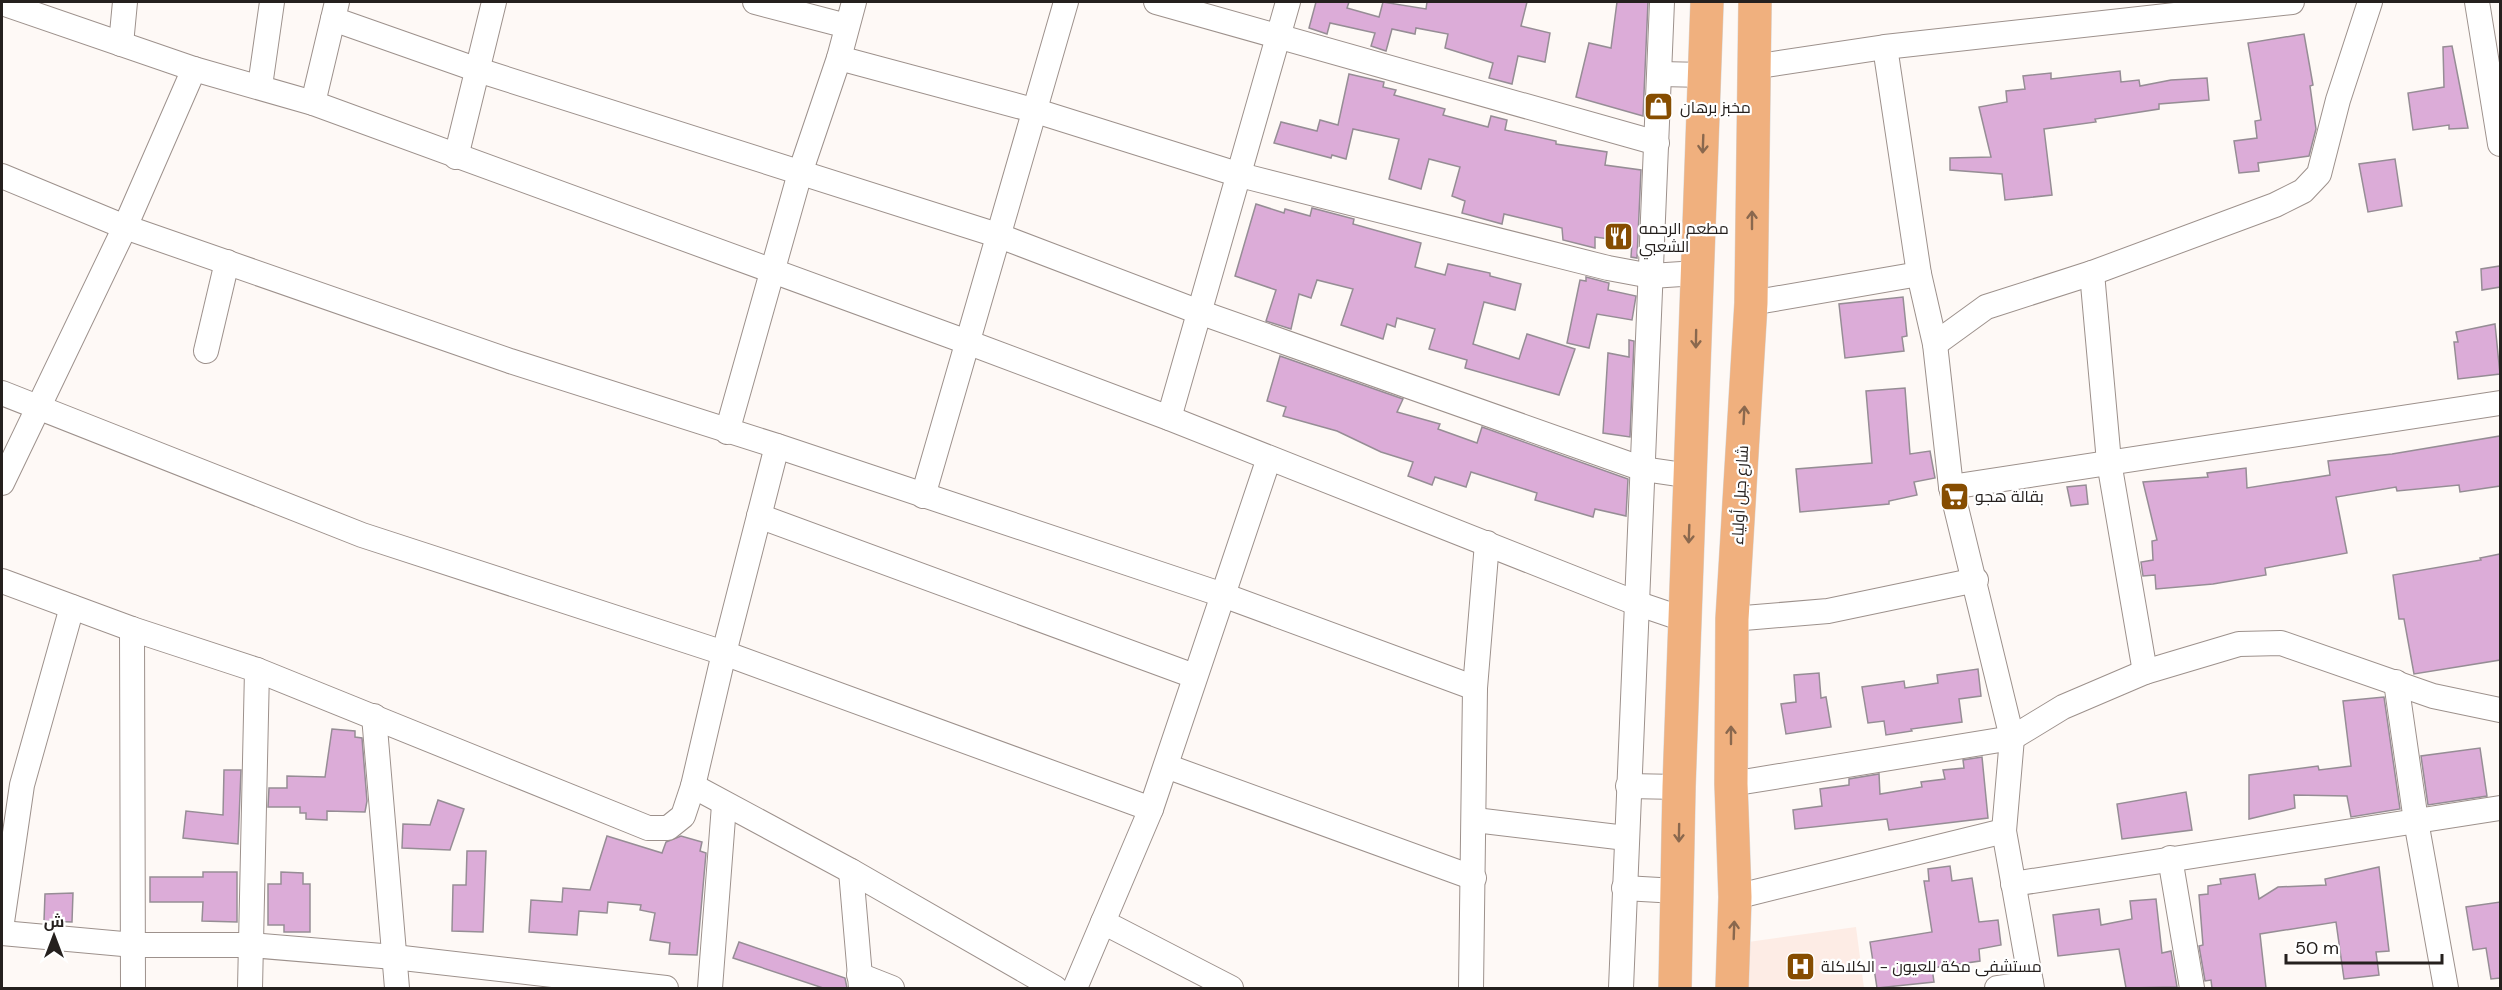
<svg xmlns="http://www.w3.org/2000/svg" width="2502" height="990" font-family="'DM Sans',Cairo,sans-serif">
  <rect width="100%" height="100%" fill="#fef9f6"/>
  <path fill="#fdece5" d="M 1856,927 L 1864,988 L 1738,988 L 1741,943 Z"/>
  <g fill="#dcacd8" stroke="#968d95" stroke-width="1.5">
    <path d="M 1316,2 L 1349,2 L 1347,8 L 1379,17 L 1383,2 L 1426,9 L 1427,2 L 1527,2 L 1521,26 L 1550,33 L 1545,62 L 1518,56 L 1512,84 L 1489,78 L 1493,63 L 1445,48 L 1448,34 L 1416,28 L 1415,34 L 1392,29 L 1386,51 L 1371,46 L 1375,33 L 1330,23 L 1327,34 L 1309,28 Z"/>
    <path d="M 1617,2 L 1648,2 L 1643,116 L 1576,97 L 1589,43 L 1611,48 Z"/>
    <path d="M 2304,34 L 2313,85 L 2310,86 L 2316,129 L 2309,156 L 2258,163 L 2259,171 L 2239,173 L 2234,141 L 2257,138 L 2255,121 L 2261,120 L 2248,43 Z"/>
    <path d="M 2452,46 L 2468,128 L 2449,129 L 2449,125 L 2413,130 L 2408,93 L 2444,87 L 2443,47 Z"/>
    <path d="M 2120,71 L 2121,82 L 2139,80 L 2140,86 L 2171,80 L 2207,78 L 2209,100 L 2159,104 L 2159,109 L 2095,119 L 2096,122 L 2044,129 L 2052,195 L 2005,200 L 2002,174 L 1950,170 L 1950,158 L 1991,157 L 1979,107 L 2007,102 L 2006,91 L 2025,89 L 2023,76 L 2051,73 L 2051,79 Z"/>
    <path d="M 1349,74 L 1384,82 L 1383,87 L 1396,90 L 1394,95 L 1445,109 L 1443,115 L 1488,127 L 1491,116 L 1507,120 L 1505,130 L 1556,141 L 1556,144 L 1607,152 L 1605,165 L 1641,170 L 1637,258 L 1631,257 L 1632,242 L 1595,237 L 1595,248 L 1563,240 L 1562,228 L 1504,214 L 1502,224 L 1462,213 L 1465,201 L 1452,196 L 1460,167 L 1429,159 L 1421,189 L 1389,179 L 1399,139 L 1353,129 L 1346,159 L 1332,155 L 1331,158 L 1274,143 L 1281,122 L 1317,131 L 1320,120 L 1338,125 Z"/>
    <path d="M 2395,159 L 2402,206 L 2368,212 L 2359,164 Z"/>
    <path d="M 1256,204 L 1284,213 L 1285,209 L 1310,216 L 1312,208 L 1354,219 L 1353,224 L 1421,243 L 1415,267 L 1445,275 L 1448,264 L 1490,273 L 1490,276 L 1521,284 L 1515,310 L 1484,302 L 1473,344 L 1519,359 L 1527,334 L 1575,349 L 1559,395 L 1465,368 L 1467,360 L 1429,349 L 1435,329 L 1397,318 L 1395,327 L 1387,324 L 1383,339 L 1341,325 L 1353,289 L 1317,280 L 1311,298 L 1299,294 L 1291,329 L 1266,321 L 1276,290 L 1235,276 Z"/>
    <path d="M 2500,266 L 2500,287 L 2482,290 L 2481,269 Z"/>
    <path d="M 1586,277 L 1609,283 L 1608,290 L 1636,296 L 1632,320 L 1597,314 L 1589,348 L 1567,343 L 1580,280 L 1586,281 Z"/>
    <path d="M 1903,297 L 1907,336 L 1902,337 L 1904,351 L 1845,358 L 1839,304 Z"/>
    <path d="M 2495,324 L 2500,374 L 2458,379 L 2454,342 L 2458,342 L 2456,332 Z"/>
    <path d="M 1629,340 L 1634,341 L 1630,437 L 1603,433 L 1608,353 L 1629,357 Z"/>
    <path d="M 1280,356 L 1403,399 L 1397,412 L 1440,424 L 1438,429 L 1477,443 L 1482,427 L 1628,479 L 1626,516 L 1595,509 L 1593,517 L 1535,500 L 1537,493 L 1471,472 L 1466,487 L 1435,477 L 1432,485 L 1408,476 L 1413,462 L 1381,452 L 1337,431 L 1283,416 L 1286,407 L 1267,401 Z"/>
    <path d="M 1905,388 L 1910,454 L 1930,451 L 1935,478 L 1914,482 L 1917,495 L 1889,501 L 1889,504 L 1800,512 L 1796,469 L 1872,463 L 1866,391 Z"/>
    <path d="M 2500,436 L 2500,486 L 2460,492 L 2459,485 L 2397,491 L 2396,487 L 2336,497 L 2347,553 L 2265,568 L 2266,575 L 2213,584 L 2156,589 L 2155,575 L 2143,576 L 2141,562 L 2153,560 L 2152,541 L 2157,540 L 2143,482 L 2208,477 L 2207,473 L 2246,468 L 2247,488 L 2330,475 L 2328,461 L 2392,454 Z"/>
    <path d="M 2086,485 L 2088,504 L 2071,506 L 2067,487 Z"/>
    <path d="M 2500,554 L 2500,660 L 2414,674 L 2404,619 L 2399,619 L 2393,575 L 2481,560 L 2480,558 Z"/>
    <path d="M 1978,669 L 1981,696 L 1959,699 L 1962,722 L 1911,729 L 1912,731 L 1886,735 L 1884,721 L 1868,723 L 1862,687 L 1904,681 L 1905,688 L 1938,683 L 1937,675 Z"/>
    <path d="M 1819,673 L 1821,698 L 1826,697 L 1831,727 L 1786,734 L 1781,704 L 1796,702 L 1794,675 Z"/>
    <path d="M 2384,697 L 2400,809 L 2351,817 L 2347,796 L 2294,795 L 2295,808 L 2249,819 L 2249,775 L 2318,766 L 2319,770 L 2351,766 L 2343,701 Z"/>
    <path d="M 332,729 L 355,731 L 355,737 L 362,738 L 367,801 L 365,812 L 327,811 L 327,820 L 306,819 L 306,813 L 300,813 L 300,807 L 268,807 L 269,788 L 287,788 L 287,776 L 325,777 Z"/>
    <path d="M 2480,748 L 2487,796 L 2428,805 L 2421,756 Z"/>
    <path d="M 1982,757 L 1988,818 L 1889,830 L 1887,819 L 1795,829 L 1793,810 L 1822,806 L 1820,789 L 1849,785 L 1849,779 L 1879,774 L 1880,794 L 1922,787 L 1921,782 L 1945,779 L 1943,770 L 1964,768 L 1963,760 Z"/>
    <path d="M 224,770 L 241,770 L 238,844 L 183,838 L 186,811 L 223,815 Z"/>
    <path d="M 2186,792 L 2192,830 L 2122,839 L 2117,804 Z"/>
    <path d="M 438,800 L 464,809 L 450,850 L 402,848 L 403,824 L 430,825 Z"/>
    <path d="M 607,836 L 662,853 L 666,842 L 681,836 L 702,842 L 700,851 L 706,853 L 697,955 L 669,954 L 670,943 L 650,940 L 655,913 L 640,910 L 641,905 L 608,902 L 607,913 L 579,911 L 577,935 L 529,932 L 531,900 L 562,902 L 563,888 L 590,890 Z"/>
    <path d="M 467,851 L 486,851 L 483,932 L 452,931 L 453,885 L 466,885 Z"/>
    <path d="M 1950,866 L 1952,881 L 1972,878 L 1979,922 L 1998,920 L 2001,945 L 1979,949 L 1980,961 L 1932,968 L 1934,982 L 1877,988 L 1870,942 L 1932,932 L 1924,881 L 1929,881 L 1928,869 Z"/>
    <path d="M 2379,867 L 2389,951 L 2376,952 L 2379,975 L 2344,979 L 2336,922 L 2260,934 L 2266,988 L 2212,988 L 2211,980 L 2205,981 L 2199,946 L 2203,945 L 2199,895 L 2208,894 L 2208,886 L 2221,884 L 2220,879 L 2255,874 L 2259,899 L 2278,887 L 2326,885 L 2325,879 Z"/>
    <path d="M 203,872 L 237,872 L 237,922 L 202,921 L 203,902 L 150,902 L 150,877 L 203,877 Z"/>
    <path d="M 281,872 L 303,873 L 303,884 L 310,884 L 310,932 L 284,932 L 284,925 L 268,925 L 268,884 L 281,884 Z"/>
    <path d="M 73,893 L 72,922 L 44,921 L 45,894 Z"/>
    <path d="M 2156,899 L 2162,953 L 2171,951 L 2177,987 L 2126,988 L 2119,949 L 2058,956 L 2053,915 L 2099,909 L 2101,925 L 2132,919 L 2130,901 Z"/>
    <path d="M 2500,902 L 2500,978 L 2491,979 L 2486,948 L 2473,950 L 2466,907 Z"/>
    <path d="M 739,942 L 845,978 L 847,988 L 823,988 L 733,958 Z"/>
  </g>
  <g fill="none" stroke-linecap="round" stroke-linejoin="round">
    <defs>
      <g id="street">
        <path d="M 755,2 L 847,26"/>
        <path d="M 1156,2 L 1657,143"/>
        <path d="M 2477,2 L 2500,144"/>
        <path d="M 2,3 L 194,69 L 313,103 L 967,342 L 1169,418 L 1636,603 L 1686,620"/>
        <path d="M 333,19 L 478,70 L 997,235 L 1199,312 L 1643,469 L 1691,476"/>
        <path d="M 121,44 L 125,2"/>
        <path d="M 1885,47 L 1919,274 L 1935,344 L 1951,487 L 2012,738 L 2004,831 L 2032,988"/>
        <path d="M 839,58 L 1033,110 L 1240,175 L 1608,268 L 1651,276 L 1697,273"/>
        <path d="M 1753,67 L 1885,47 L 2292,2"/>
        <path d="M 1660,74 L 1705,75"/>
        <path d="M 260,86 L 272,2"/>
        <path d="M 313,103 L 337,2"/>
        <path d="M 456,157 L 494,2"/>
        <path d="M 2,176 L 125,227 L 510,361 L 777,446 L 1223,595 L 1475,688"/>
        <path d="M 2092,273 L 2109,462 L 2145,672"/>
        <path d="M 1751,303 L 1919,274"/>
        <path d="M 1935,344 L 1986,307 L 2092,273 L 2275,205 L 2303,191 L 2319,174 L 2338,100 L 2370,2"/>
        <path d="M 206,351 L 227,262"/>
        <path d="M 2,393 L 362,535 L 724,653 L 1151,809"/>
        <path d="M 1169,418 L 1288,2"/>
        <path d="M 727,432 L 800,173 L 839,58 L 854,2"/>
        <path d="M 2,483 L 125,227 L 194,69"/>
        <path d="M 1951,487 L 2500,403"/>
        <path d="M 923,496 L 1066,2"/>
        <path d="M 759,516 L 1194,676"/>
        <path d="M 2,581 L 132,629 L 257,670 L 648,828 L 668,828 L 683,816 L 693,786 L 724,653 L 777,446"/>
        <path d="M 1732,619 L 1828,611 L 1976,580"/>
        <path d="M 132,629 L 133,988"/>
        <path d="M 2396,682 L 2416,821 L 2446,988"/>
        <path d="M 374,716 L 397,988"/>
        <path d="M 1166,766 L 1474,878"/>
        <path d="M 1731,784 L 2012,738 L 2063,707 L 2145,672 L 2239,644 L 2281,643 L 2433,696 L 2500,710"/>
        <path d="M 693,786 L 851,871 L 1055,988"/>
        <path d="M 1628,786 L 1679,787"/>
        <path d="M 1475,820 L 1626,838"/>
        <path d="M 2170,858 L 2192,988"/>
        <path d="M 851,871 L 861,988"/>
        <path d="M 2013,884 L 2500,808"/>
        <path d="M 1624,888 L 1677,891"/>
        <path d="M 1735,897 L 2004,831"/>
        <path d="M 2,922 L 22,785 L 72,607"/>
        <path d="M 1103,922 L 1231,988"/>
        <path d="M 2,933 L 134,945 L 250,945 L 394,957 L 666,988"/>
        <path d="M 859,975 L 892,988"/>
        <path d="M 250,988 L 257,670"/>
        <path d="M 710,988 L 724,805"/>
        <path d="M 1075,988 L 1151,809 L 1269,458"/>
        <path d="M 1471,988 L 1475,688 L 1487,543"/>
        <path d="M 1621,988 L 1662,2"/>
        <path d="M 1997,988 L 2031,983"/>
      </g>
      <g id="primary">
        <path d="M 1675,988 L 1679,787 L 1707,2"/>
        <path d="M 1732,988 L 1735,897 L 1731,784 L 1732,619 L 1751,303 L 1755,2"/>
      </g>
    </defs>
    <use href="#street" stroke="#9d918c" stroke-width="26"/>
    <use href="#primary" stroke="#d8d7d6" stroke-width="34"/>
    <use href="#street" stroke="#fff" stroke-width="24"/>
    <use href="#primary" stroke="#f0b07e" stroke-width="33"/>
  </g>
  <defs><path id="oneway-shaft" d="M-6 0H5M1.5-3L5.5 0L1.5 3" fill="none" stroke-width="1.6" stroke-linecap="round" stroke-linejoin="round" transform="scale(1.5)"/></defs>
  <g stroke="#8a684e">
    <use href="#oneway-shaft" transform="translate(1703 144) rotate(92)"/>
    <use href="#oneway-shaft" transform="translate(1752 220) rotate(-90)"/>
    <use href="#oneway-shaft" transform="translate(1696 339) rotate(91)"/>
    <use href="#oneway-shaft" transform="translate(1744 415) rotate(-87)"/>
    <use href="#oneway-shaft" transform="translate(1689 534) rotate(92)"/>
    <use href="#oneway-shaft" transform="translate(1731 735) rotate(-90)"/>
    <use href="#oneway-shaft" transform="translate(1679 833) rotate(91)"/>
    <use href="#oneway-shaft" transform="translate(1734 930) rotate(-88)"/>
  </g>
  <defs>
    <symbol id="shop-square" viewBox="-11 -11 22 22"><rect x="-9" y="-9" width="18" height="18" rx="4" fill="#864d01" stroke="#fff"/><path d="M-5-2.5h2.3a2.7 3.5 0 0 1 5.4 0H5L5.5 6h-11ZM-1.5-2.5h3a1.5 2.3 0 0 0-3 0Z" fill="#fff"/></symbol>
    <symbol id="restaurant-square" viewBox="-11 -11 22 22"><rect x="-9" y="-9" width="18" height="18" rx="4" fill="#864d01" stroke="#fff"/><path d="M-5-6h1v4h1v-4h1v4h1v-4h1v5L-1.5 .5V6h-2V.5L-5-1ZM5-6V6H3V1.5H1.5Q1.5-4 5-6Z" fill="#fff"/></symbol>
    <symbol id="supermarket-square" viewBox="-11 -11 22 22"><rect x="-9" y="-9" width="18" height="18" rx="4" fill="#864d01" stroke="#fff"/><path d="M-6-5.5h2.5l.6 2H6L4.5 2H-2.5L-4.4-4H-6ZM-1.5 3.2a1.3 1.3 0 1 0 .1 0ZM3 3.2a1.3 1.3 0 1 0 .1 0Z" fill="#fff"/></symbol>
    <symbol id="hospital-square" viewBox="-11 -11 22 22"><rect x="-9" y="-9" width="18" height="18" rx="4" fill="#864d01" stroke="#fff"/><path d="M-5-5h3v3.5h4V-5h3V5h-3V1.5h-4V5h-3Z" fill="#fff"/></symbol>
  </defs>
  <g fill-rule="evenodd">
    <use href="#shop-square" x="1642" y="90" width="33" height="33"/>
    <use href="#restaurant-square" x="1602" y="220" width="33" height="33"/>
    <use href="#supermarket-square" x="1938" y="480" width="33" height="33"/>
    <use href="#hospital-square" x="1784" y="950" width="33" height="33"/>
  </g>
  <g text-anchor="middle" dominant-baseline="central" stroke-width="4.5" stroke-linejoin="round" paint-order="stroke">
    <g font-size="16" fill="#25201e" stroke="#fff" text-anchor="start">
      <text x="1680" y="107">مخبز برهان</text>
      <text x="1639" y="228">مطعم الرحمه<tspan x="1639" dy="18">الشعبي</tspan></text>
      <text x="1975" y="496">بقالة هجو</text>
      <text x="1821" y="966">مستشفى مكة للعيون - الكلاكلة</text>
    </g>
    <g font-size="16" fill="#25201e" stroke="#fff">
      <text transform="translate(1740 495) rotate(-87)">شارع جبل أولياء</text>
    </g>
  </g>
  <rect width="2502" height="990" fill="none" stroke="#25201e" stroke-width="6"/>
  <g transform="translate(54 936)" stroke="#ffffff" stroke-width="4.5" paint-order="stroke">
  <path d="M0-4.5L10 22L0 15L-10 22Z" fill="#25201e"/>
  <text y="-9" font-size="16" font-weight="bold" text-anchor="middle" fill="#25201e">ش</text>
  </g>
  <path d="M2286 954v9h156v-9" fill="none" stroke="#25201e" stroke-width="3"/>
  <text x="2295" y="954" font-size="18" fill="#25201e" stroke="#ffffff" stroke-width="4.5" paint-order="stroke">50 m</text>
</svg>
